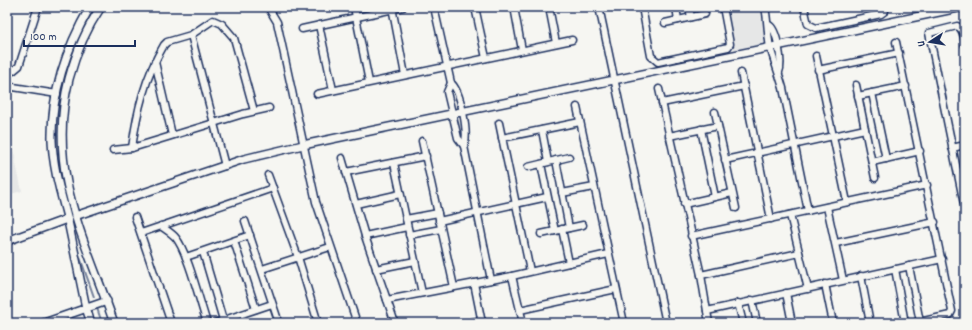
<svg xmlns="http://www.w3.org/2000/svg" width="972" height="330" font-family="Dekko,sans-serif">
  <rect width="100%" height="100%" fill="#f6f6f2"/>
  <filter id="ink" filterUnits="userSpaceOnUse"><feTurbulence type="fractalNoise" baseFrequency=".025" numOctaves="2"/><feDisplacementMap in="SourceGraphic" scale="8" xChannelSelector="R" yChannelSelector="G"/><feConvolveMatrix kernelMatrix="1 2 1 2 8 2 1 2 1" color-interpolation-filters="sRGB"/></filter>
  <g filter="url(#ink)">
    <g fill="#e6e7e7">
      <path d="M 725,7 L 760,7 L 767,43 L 734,50 Z"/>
      <path d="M 7,97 L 16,164 L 22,191 L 7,195 Z"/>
    </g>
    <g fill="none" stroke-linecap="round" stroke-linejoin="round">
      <g stroke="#717e99" stroke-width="2">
        <path d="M 77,249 L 94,297"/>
        <path d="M 97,308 L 102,323"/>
      </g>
      <defs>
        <g id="minor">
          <path d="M 268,7 L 277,22 L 316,202 L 357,323"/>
          <path d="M 354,7 L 369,82"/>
          <path d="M 392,7 L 405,75"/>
          <path d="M 434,7 L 451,83 C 461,91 469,134 464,146 L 491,280"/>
          <path d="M 475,7 L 486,58"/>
          <path d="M 514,7 L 522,50"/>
          <path d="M 549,7 L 556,43"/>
          <path d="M 599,7 L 666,323"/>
          <path d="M 642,7 L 651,56 L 658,62 L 728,47 L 730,44 L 723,7"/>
          <path d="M 676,7 L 678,20"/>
          <path d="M 689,7 L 691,17"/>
          <path d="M 765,7 C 768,21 767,33 770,47 C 774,61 779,74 783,88 L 808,211"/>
          <path d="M 804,7 L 808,24 L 816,28 L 881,14 L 885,11 L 885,7"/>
          <path d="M 665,23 L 705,14"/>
          <path d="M 319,25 L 333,90"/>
          <path d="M 769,25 C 777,29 783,63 779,72"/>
          <path d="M 302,29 L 403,7"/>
          <path d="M 191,35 L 225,166"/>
          <path d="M 896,42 L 952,311 L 950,315 L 915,323"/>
          <path d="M 965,45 C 964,38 964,29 957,26 L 929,33 L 965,209"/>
          <path d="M 816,56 L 847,202"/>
          <path d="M 155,62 L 172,135"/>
          <path d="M 7,70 L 13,71 L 19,66 L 38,7"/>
          <path d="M 818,70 L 899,53"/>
          <path d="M 741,73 L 771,219"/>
          <path d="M 451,83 L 447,92 L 458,138 L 464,146"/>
          <path d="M 856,85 L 875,178"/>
          <path d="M 7,86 L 57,94"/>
          <path d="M 659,89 L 701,275 L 709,323"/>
          <path d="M 872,93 L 886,159"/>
          <path d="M 317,94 L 572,40"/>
          <path d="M 858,96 L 906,86"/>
          <path d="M 662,103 L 744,86"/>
          <path d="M 577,107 L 624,323"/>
          <path d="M 715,112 L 736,208"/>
          <path d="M 499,123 L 530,271"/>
          <path d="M 701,129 L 715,197"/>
          <path d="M 542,130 L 548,162"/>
          <path d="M 669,136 L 718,126"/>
          <path d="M 502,138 L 580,122"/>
          <path d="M 422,141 L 454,287"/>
          <path d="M 132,148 C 137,111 145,77 164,45 L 167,42 L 191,35 L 213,20 L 222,24 L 234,38 L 254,111"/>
          <path d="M 952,148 L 965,145"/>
          <path d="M 113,150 L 132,148 L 243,114 L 269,108"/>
          <path d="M 342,158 L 365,236 L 395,323"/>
          <path d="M 556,160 L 569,228"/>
          <path d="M 725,160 L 865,129"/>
          <path d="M 872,162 L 920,151"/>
          <path d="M 394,163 L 422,293"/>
          <path d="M 541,164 L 555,231"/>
          <path d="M 528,167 L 569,157"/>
          <path d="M 346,172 L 426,156"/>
          <path d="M 268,175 L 298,257 L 318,323"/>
          <path d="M 562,193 L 594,187"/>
          <path d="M 356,204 L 400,194"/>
          <path d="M 684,204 L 732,193"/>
          <path d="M 827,207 L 843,280"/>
          <path d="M 790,215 L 808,289"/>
          <path d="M 135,217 L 171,323"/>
          <path d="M 406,219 L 438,213"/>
          <path d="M 245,221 L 277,317"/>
          <path d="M 439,221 L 547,197"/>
          <path d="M 161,226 C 166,230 172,233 176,238 C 188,253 200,303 207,323"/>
          <path d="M 562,229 L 569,263"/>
          <path d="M 141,233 L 273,188"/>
          <path d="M 541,234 L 583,225"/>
          <path d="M 409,235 L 441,229"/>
          <path d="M 365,236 L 407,227"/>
          <path d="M 691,236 L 927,185"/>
          <path d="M 234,241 L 256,309"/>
          <path d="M 836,243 L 935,222"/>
          <path d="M 203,252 L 223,320"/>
          <path d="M 186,257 L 250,235"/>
          <path d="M 909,266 L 920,322"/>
          <path d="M 262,269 L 330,247"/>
          <path d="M 376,269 L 415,261"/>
          <path d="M 895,269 L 905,323"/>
          <path d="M 701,275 L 799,253"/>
          <path d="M 512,276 L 523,323"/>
          <path d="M 861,276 L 870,323"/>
          <path d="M 474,283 L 482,323"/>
          <path d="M 825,284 L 833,323"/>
          <path d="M 786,293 L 792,323"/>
          <path d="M 387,300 L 512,276 L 608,254"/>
          <path d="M 752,300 L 757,323"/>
          <path d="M 738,303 L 743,323"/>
          <path d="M 520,310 L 616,289"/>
          <path d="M 707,311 L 942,259"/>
          <path d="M 215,323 L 272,304"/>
          <path d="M 468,323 L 482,320"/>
        </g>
        <g id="tertiary">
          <path d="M 90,7 C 67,47 51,93 52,140 C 53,169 61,194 68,221 C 74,250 80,279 86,308 L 91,323"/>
          <path d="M 101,7 C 86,29 76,53 69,79 C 46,171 85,239 114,323"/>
          <path d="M 75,216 L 244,159 L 303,145 L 963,7"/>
          <path d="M 7,241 L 67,219"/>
          <path d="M 44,323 L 107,301"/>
        </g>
      </defs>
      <use href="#minor" stroke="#1b2f5e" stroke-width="9"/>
      <use href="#tertiary" stroke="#1b2f5e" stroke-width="10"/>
      <use href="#minor" stroke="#f6f6f2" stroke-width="6"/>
      <use href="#tertiary" stroke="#f6f6f2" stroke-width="7"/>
    </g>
  </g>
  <rect width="972" height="330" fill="none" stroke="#f6f6f2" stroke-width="24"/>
  <rect x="12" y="12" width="948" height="306" fill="none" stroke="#1b2f5e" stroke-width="1.5" filter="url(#ink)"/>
  <g transform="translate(930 42) rotate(258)" stroke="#f6f6f2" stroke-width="3" paint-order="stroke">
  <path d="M0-3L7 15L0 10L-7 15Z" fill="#1b2f5e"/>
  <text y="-6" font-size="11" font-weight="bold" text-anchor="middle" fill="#1b2f5e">U</text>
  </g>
  <path d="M24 40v6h111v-6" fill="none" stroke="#1b2f5e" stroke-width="2"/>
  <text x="30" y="40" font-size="12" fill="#1b2f5e" stroke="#f6f6f2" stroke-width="3" paint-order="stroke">100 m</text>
</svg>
